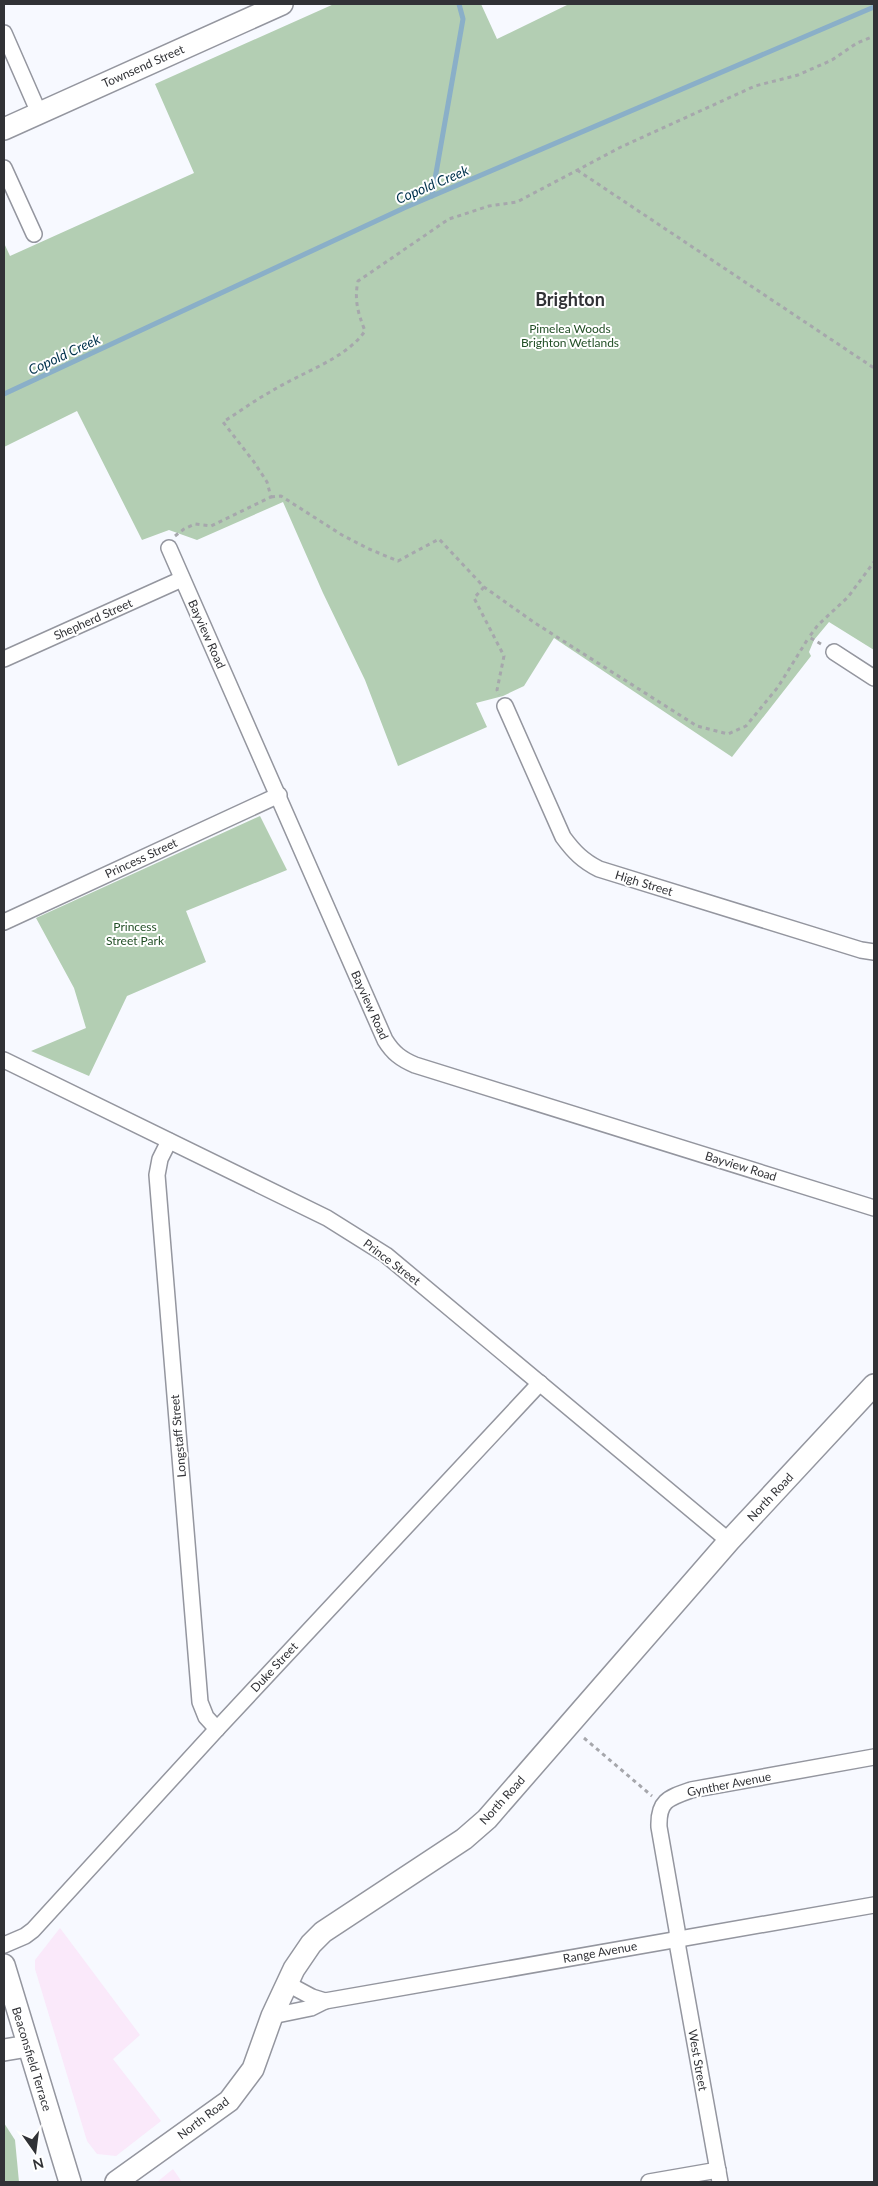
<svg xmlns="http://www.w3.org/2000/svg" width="878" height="2186" font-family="Lato,sans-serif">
  <rect width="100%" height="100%" fill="#f7f9ff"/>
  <g fill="#fae9fa">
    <path d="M 60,1928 L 140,2035 L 113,2059 L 161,2121 L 116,2156 L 97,2154 L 87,2141 L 35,1969 L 35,1960 Z"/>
    <path d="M 173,2169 L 182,2182 L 157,2182 Z"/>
  </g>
  <g fill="#b3ceb3">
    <path d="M 334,4 L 481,4 L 497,39 L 569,4 L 874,4 L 874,650 L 829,622 L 814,640 L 809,652 L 811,656 L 732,757 L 554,638 L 524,686 L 503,696 L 476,703 L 487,727 L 398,766 L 365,680 L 323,593 L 283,502 L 197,540 L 169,530 L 142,540 L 77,411 L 4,447 L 4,243 L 10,256 L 194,173 L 155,84 Z"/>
    <path d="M 260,816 L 287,870 L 186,911 L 206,962 L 127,996 L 89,1076 L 31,1051 L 86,1028 L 74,988 L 36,918 Z"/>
    <path d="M 4,2123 L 15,2140 L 19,2182 L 4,2182 Z"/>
  </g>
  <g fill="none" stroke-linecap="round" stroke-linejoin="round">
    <g stroke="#8aafc8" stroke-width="5">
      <path d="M 432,196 L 463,19 L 459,4"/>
      <path d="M 4,394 L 404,208 L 874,7"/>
    </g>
    <defs>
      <g id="street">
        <path d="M 4,33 L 39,113"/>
        <path d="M 4,168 L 34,234"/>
        <path d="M 169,548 L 385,1040 C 393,1053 401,1059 415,1065 L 874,1208"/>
        <path d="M 834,652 L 874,678"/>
        <path d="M 4,659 L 182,579"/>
        <path d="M 505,706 L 563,837 C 574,852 583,861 599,869 L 861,950 L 874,952"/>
        <path d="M 4,922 L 279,795"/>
        <path d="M 4,1060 L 327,1218 L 386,1255 L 729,1541"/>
        <path d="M 169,1141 L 160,1159 L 157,1175 L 200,1702 L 206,1717 L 217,1729"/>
        <path d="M 4,1945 L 25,1936 L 33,1930 L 217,1729 L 540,1383"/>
        <path d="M 286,1983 L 312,1997 L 325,2001"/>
        <path d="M 272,2016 L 311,2008 L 325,2001 L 874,1905"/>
        <path d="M 649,2182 L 718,2170"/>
        <path d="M 720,2182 L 678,1948 L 677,1930 L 659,1827 C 658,1801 668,1798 691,1790 L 874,1757"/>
      </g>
      <g id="secondary">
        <path d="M 4,129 L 282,4"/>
        <path d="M 4,1965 L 70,2182"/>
        <path d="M 4,2050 L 28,2046"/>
        <path d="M 116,2182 L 229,2101 L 253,2069 L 272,2016 L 294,1969 L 311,1944 L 323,1932 L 464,1839 L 487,1819 L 729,1541 L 874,1385"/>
      </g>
    </defs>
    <use href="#street" stroke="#94969f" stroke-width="18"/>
    <use href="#secondary" stroke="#94969f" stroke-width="24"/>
    <g stroke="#a6a7ac" stroke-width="3" stroke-dasharray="4 4" stroke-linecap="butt">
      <path d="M 577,170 L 874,368"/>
      <path d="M 271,497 L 281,496 L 342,535 L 369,549 L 398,561 L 439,539 L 484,587 L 535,623 L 697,726 L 728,734 L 746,726 L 778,687 L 809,637"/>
      <path d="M 175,536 L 184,529 L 195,524 L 211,526 L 271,497 L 267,482 L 254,462 L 223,422 C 239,412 255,400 272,391 C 300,373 346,359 365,331 C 358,313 354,300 358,281 L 449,219 L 489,206 L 517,202 L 621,147 L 755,86 L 798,75 L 832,60 L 857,43 L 874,36"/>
      <path d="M 484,587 L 474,598 L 504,656 L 497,690 L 499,695"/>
      <path d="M 821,644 L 809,637 L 818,625 L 848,597 L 874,562"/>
      <path d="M 584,1738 L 652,1796"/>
    </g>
    <use href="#street" stroke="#fff" stroke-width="15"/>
    <use href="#secondary" stroke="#fff" stroke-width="21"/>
  </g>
  <g text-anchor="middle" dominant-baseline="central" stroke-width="4" stroke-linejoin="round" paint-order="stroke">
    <g font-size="12" fill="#313236" stroke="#fff">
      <text transform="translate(143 66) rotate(-24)">Townsend Street</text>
      <text transform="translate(93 619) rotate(-24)">Shepherd Street</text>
      <text transform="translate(207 634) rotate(66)">Bayview Road</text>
      <text transform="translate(141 858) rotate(-25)">Princess Street</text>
      <text transform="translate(644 883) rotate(17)">High Street</text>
      <text transform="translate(370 1005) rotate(66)">Bayview Road</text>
      <text transform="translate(741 1166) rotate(17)">Bayview Road</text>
      <text transform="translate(392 1262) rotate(37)">Prince Street</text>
      <text transform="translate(178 1436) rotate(-95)">Longstaff Street</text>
      <text transform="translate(770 1497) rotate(-47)">North Road</text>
      <text transform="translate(274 1667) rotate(-47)">Duke Street</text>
      <text transform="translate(729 1784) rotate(-11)">Gynther Avenue</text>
      <text transform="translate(502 1800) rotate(-48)">North Road</text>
      <text transform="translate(600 1952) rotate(-10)">Range Avenue</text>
      <text transform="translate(32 2059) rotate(73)">Beaconsfield Terrace</text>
      <text transform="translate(698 2060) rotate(80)">West Street</text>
      <text transform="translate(203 2118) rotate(-37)">North Road</text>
    </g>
    <g font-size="12" fill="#224f26" stroke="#fff">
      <text x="570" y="328">Pimelea Woods<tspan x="570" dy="14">Brighton Wetlands</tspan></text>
      <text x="135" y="926">Princess<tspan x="135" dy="14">Street Park</tspan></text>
    </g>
    <g font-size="14" font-style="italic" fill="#00324c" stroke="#fff">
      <text transform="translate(432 184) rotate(-23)">Copold Creek</text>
      <text transform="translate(64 354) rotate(-25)">Copold Creek</text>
    </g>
    <g font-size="18" font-weight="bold" fill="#313236" stroke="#fff">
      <text x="570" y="299">Brighton</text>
    </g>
  </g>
  <rect width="878" height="2186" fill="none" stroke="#313236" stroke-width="10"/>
  <g transform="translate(35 2151) rotate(166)" stroke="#ffffff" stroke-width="4" paint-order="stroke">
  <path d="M0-4L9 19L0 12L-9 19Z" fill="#313236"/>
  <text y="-8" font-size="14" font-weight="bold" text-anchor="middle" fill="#313236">N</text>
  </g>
</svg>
